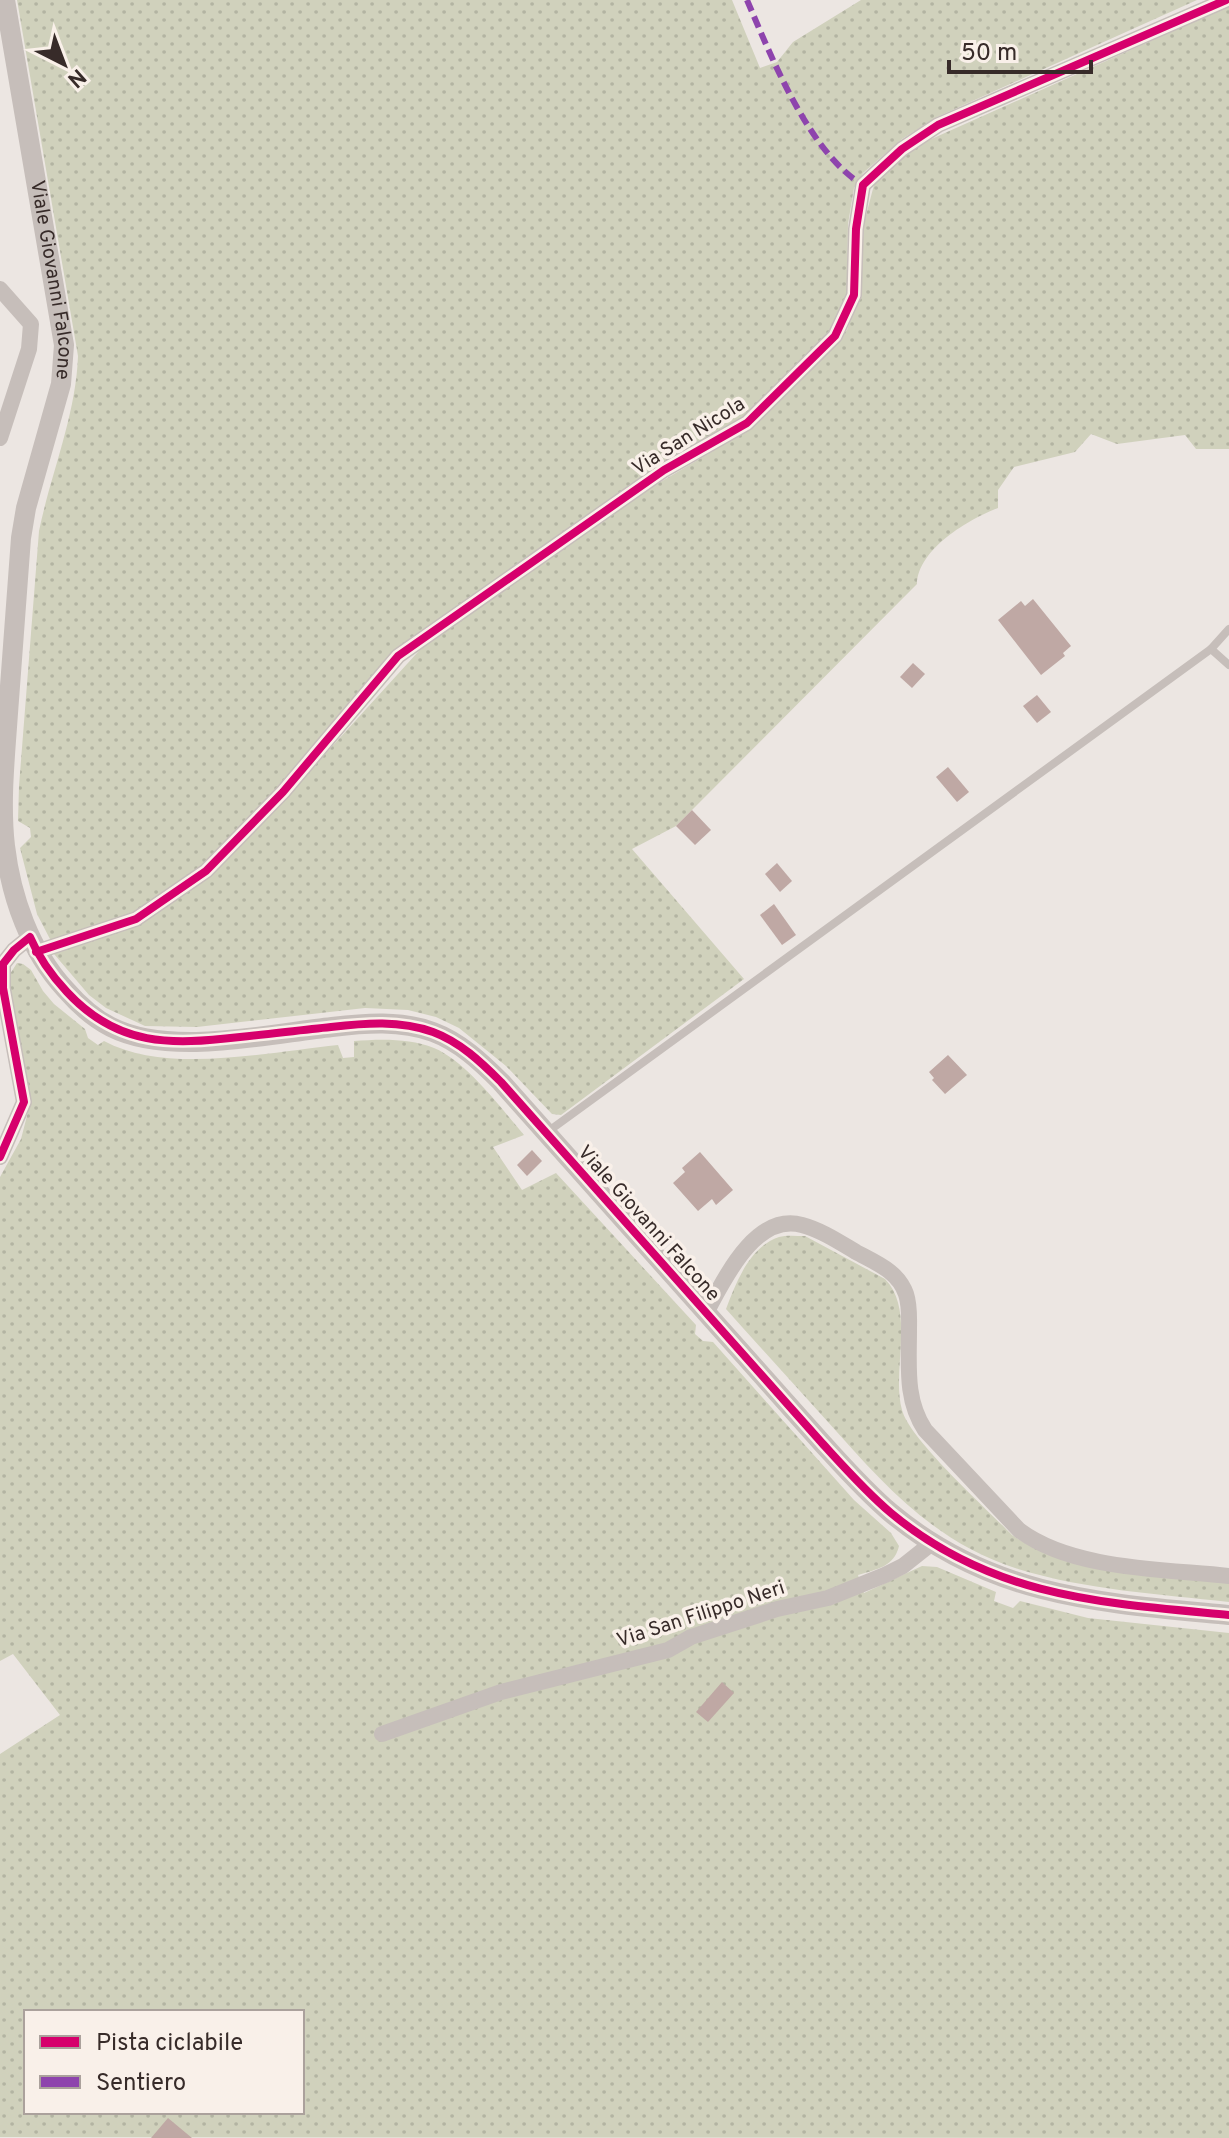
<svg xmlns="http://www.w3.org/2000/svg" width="1229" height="2138" font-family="Overpass,sans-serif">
  <defs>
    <pattern id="grass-dots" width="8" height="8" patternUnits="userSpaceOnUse" patternTransform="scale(2)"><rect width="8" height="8" fill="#d0d1bc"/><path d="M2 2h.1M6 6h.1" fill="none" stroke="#b3b4a2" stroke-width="1.8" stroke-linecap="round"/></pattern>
  </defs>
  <rect width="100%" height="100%" fill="#ece6e2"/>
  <g fill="url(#grass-dots)" fill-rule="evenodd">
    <path d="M 17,0 L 732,0 L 760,68 L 777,62 L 793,42 L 861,0 L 1197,0 L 937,117 L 902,139 L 863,173 L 854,188 L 848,224 L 847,294 L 827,336 L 746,418 L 394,653 L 281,787 L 203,866 L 136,911 L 51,941 L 37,914 L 20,848 L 31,837 L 30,828 L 18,821 L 19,786 L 39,531 C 51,473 76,415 78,356 Z"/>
    <path d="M 1229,6 L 1229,449 L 1196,449 L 1185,435 L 1117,444 L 1091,434 L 1075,452 L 1014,467 L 998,490 L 998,508 C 969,519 918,549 917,584 L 696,806 L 676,826 L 632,849 L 744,979 L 561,1115 L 552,1114 L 506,1066 L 459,1028 L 436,1017 L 408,1010 L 365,1008 L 197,1027 L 145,1026 L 106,1008 L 89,995 L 54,954 L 142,922 L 287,796 L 427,642 L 652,487 L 752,428 L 847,330 L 860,291 L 864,223 L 875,181 L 918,145 Z"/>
    <path d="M 17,963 L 23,964 L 31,970 L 43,991 L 54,1004 L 85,1029 L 88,1038 L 98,1045 L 104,1041 C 167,1075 268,1052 338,1045 L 343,1058 L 354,1057 L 354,1041 C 380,1039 409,1038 434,1048 C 467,1062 501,1108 524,1135 L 493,1147 L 522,1190 L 556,1173 L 696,1325 L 695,1334 L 703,1341 L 713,1342 L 854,1500 L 891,1533 L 899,1546 C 894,1567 877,1569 858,1575 L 864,1593 L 922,1566 L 937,1567 L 996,1592 L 994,1601 L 1013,1608 L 1020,1601 L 1088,1618 L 1229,1633 L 1229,2138 L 0,2137 L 0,1754 L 60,1715 L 13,1654 L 0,1661 L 0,1177 L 21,1139 L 30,1104 L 9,987 L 10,974 ZM 26,2012 L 302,2012 L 302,2112 L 26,2112 Z"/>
    <path d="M 805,1236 L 885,1279 C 916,1311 891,1370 902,1410 C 910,1440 987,1509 1012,1535 C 1069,1575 1160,1574 1229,1582 L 1229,1602 C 1159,1594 1086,1590 1018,1569 C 934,1542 885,1486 828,1422 C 794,1384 760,1347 726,1309 C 736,1283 749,1247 779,1237 C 786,1235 796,1236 805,1236 Z"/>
  </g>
  <g fill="#bfa8a4">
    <path d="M 1033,599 L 1071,646 L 1063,653 L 1065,656 L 1041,675 L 998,620 L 1021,601 L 1025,606 Z"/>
    <path d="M 913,663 L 925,674 L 912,688 L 900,677 Z"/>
    <path d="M 1037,695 L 1051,712 L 1037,723 L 1023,706 Z"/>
    <path d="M 948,767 L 969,792 L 957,802 L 936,777 Z"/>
    <path d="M 692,810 L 711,830 L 695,845 L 676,826 Z"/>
    <path d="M 777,863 L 792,881 L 780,892 L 765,874 Z"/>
    <path d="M 774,904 L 796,935 L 782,945 L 760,915 Z"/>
    <path d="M 948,1055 L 967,1075 L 945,1094 L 932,1080 L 934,1078 L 929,1072 Z"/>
    <path d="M 532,1150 L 542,1161 L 527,1176 L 517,1165 Z"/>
    <path d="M 700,1152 L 733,1190 L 716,1205 L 712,1199 L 698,1211 L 673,1183 L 685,1172 L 682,1168 Z"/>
    <path d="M 722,1682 L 734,1693 L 708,1722 L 696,1712 Z"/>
    <path d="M 168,2118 L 192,2138 L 151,2138 Z"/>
  </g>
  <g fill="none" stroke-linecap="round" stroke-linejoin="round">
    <g stroke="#c6beba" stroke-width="8">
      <path d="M 1211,649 L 1229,665"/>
      <path d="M 546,1133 L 1211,649 L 1229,629"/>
    </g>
    <g stroke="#c6beba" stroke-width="16">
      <path d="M 0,289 L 31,324 L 29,349 L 0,438"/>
      <path d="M 36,952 L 136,919 L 206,871 L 283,792 L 398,656 L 664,470 L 747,423 L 835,336 L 854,295 L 856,229 L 863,185 L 902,149 L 938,125 L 1226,0"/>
      <path d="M 0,1157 L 24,1102 L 3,988 L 3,964 L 14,950 L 30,937"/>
      <path d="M 706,1313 C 724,1280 755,1212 802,1225 C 821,1230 839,1242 856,1252 C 876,1263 898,1271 906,1294 C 910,1306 909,1318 909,1330 C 909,1366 905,1400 925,1430 L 1019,1530 C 1072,1570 1164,1569 1229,1576"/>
      <path d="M 382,1734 L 501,1692 L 668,1650 L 691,1637 L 777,1609 L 828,1598 L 885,1575 L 903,1566 L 932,1543"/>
    </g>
    <path stroke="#c6beba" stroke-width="20" id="s1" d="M 5,0 L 64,345 L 61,384 L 26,508 L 21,538 C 17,597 12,655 8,713 C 5,757 0,803 5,846 C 11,897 30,951 65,989 C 78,1004 93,1018 111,1027 C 170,1057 267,1034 332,1027 C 365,1023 401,1020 433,1032 C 460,1042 481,1062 501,1082 L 822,1443 C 844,1467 866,1492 891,1513 C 993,1598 1103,1603 1229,1615"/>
    <path stroke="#8e44ad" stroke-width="6" stroke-dasharray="12 6" stroke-linecap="butt" d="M 747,0 C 771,56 809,153 863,185"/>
    <defs>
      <g id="cycleway">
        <path d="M 36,952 L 136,919 L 206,871 L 283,792 L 398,656 L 664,470 L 747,423 L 835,336 L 854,295 L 856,229 L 863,185 L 902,149 L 938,125 L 1226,0"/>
        <path d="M 0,1157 L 24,1102 L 3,988 L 3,964 L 14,950 L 30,937 C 39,958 52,976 67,992 C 118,1047 171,1045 240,1037 C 270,1034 301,1030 331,1027 C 365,1023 400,1020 433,1032 C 460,1042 481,1062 501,1082 L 822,1443 C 844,1467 866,1492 891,1513 C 993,1598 1103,1603 1229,1615"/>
      </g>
    </defs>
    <use href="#cycleway" stroke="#f9f0e9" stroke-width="13"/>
    <use href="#cycleway" stroke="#d6006c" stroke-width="8"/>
  </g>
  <g text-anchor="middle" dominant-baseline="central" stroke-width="7" stroke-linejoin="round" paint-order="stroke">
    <g font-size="20" fill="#372b29" stroke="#f9f0e9">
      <text stroke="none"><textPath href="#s1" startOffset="284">Viale Giovanni Falcone</textPath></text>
      <text transform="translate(689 437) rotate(-32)">Via San Nicola</text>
      <text transform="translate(648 1224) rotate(48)">Viale Giovanni Falcone</text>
      <text transform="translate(701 1615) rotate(-18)">Via San Filippo Neri</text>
    </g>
  </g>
  <rect x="24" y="2010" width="280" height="104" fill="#f9f0e9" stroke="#aba19c" stroke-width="2"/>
  <rect x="40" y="2036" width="40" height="12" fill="#d6006c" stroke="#aba19c" stroke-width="2"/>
  <text x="96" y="2050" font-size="24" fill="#372b29">Pista ciclabile</text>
  <rect x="40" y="2076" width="40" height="12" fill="#8e44ad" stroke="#aba19c" stroke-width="2"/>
  <text x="96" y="2090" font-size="24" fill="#372b29">Sentiero</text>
  <g transform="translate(64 64) rotate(138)" stroke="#f9f0e9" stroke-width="6" paint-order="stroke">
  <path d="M0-6L14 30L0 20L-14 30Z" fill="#372b29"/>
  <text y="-12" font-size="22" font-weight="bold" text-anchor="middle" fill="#372b29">N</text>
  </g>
  <path d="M949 60v12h142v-12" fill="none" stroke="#372b29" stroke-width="4"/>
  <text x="961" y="60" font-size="24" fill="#372b29" stroke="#f9f0e9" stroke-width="6" paint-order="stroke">50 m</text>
</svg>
